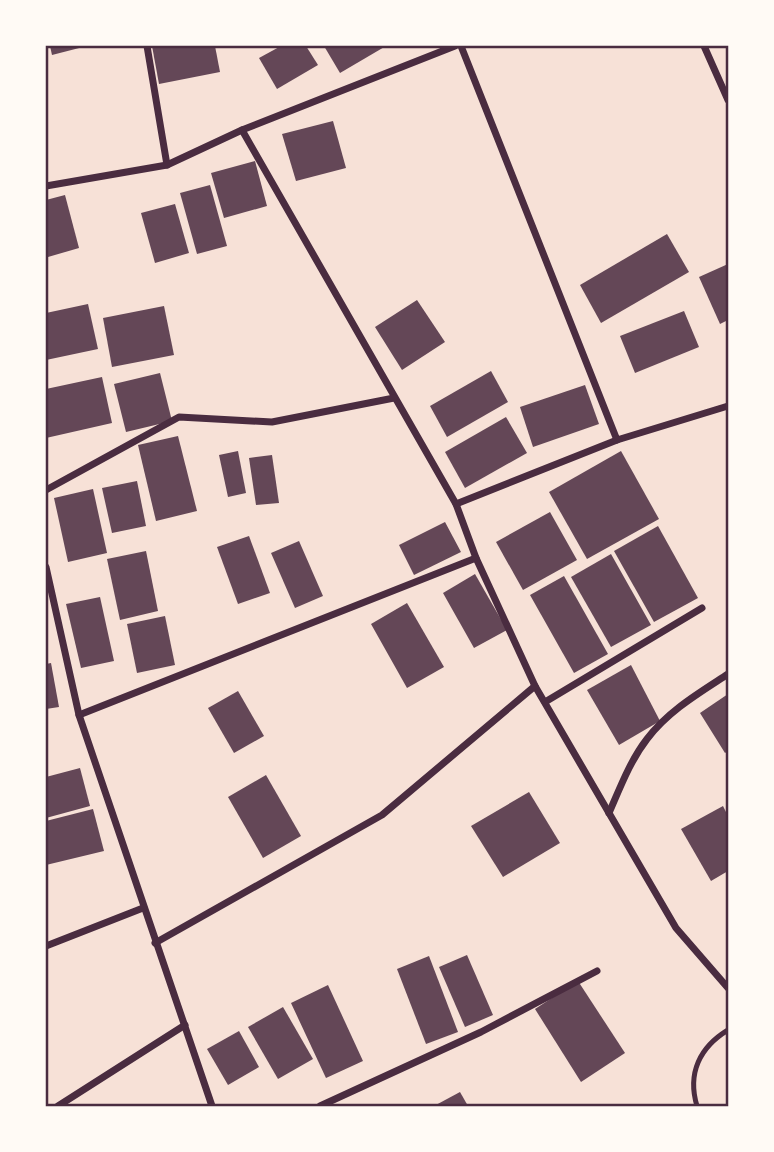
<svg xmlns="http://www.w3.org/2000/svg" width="774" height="1152" font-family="Commissioner,sans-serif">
  <rect width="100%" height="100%" fill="#f7e1d7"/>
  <g fill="#644757">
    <path d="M 50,46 L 87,46 L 52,55 Z"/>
    <path d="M 152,46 L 215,46 L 220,72 L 159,84 Z"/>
    <path d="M 281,46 L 306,46 L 318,65 L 277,89 L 259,58 Z"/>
    <path d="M 324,46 L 386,46 L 340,73 Z"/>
    <path d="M 333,121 L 346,168 L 296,181 L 282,134 Z"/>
    <path d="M 255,161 L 267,206 L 224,218 L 211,173 Z"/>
    <path d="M 210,185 L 227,246 L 197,254 L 180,193 Z"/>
    <path d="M 65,195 L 79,248 L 48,257 L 46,250 L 46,200 Z"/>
    <path d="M 175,204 L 189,253 L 155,263 L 141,213 Z"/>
    <path d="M 667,234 L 689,272 L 601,323 L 580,285 Z"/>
    <path d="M 728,264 L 728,320 L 720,324 L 699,277 Z"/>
    <path d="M 417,300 L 445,342 L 402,370 L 375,327 Z"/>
    <path d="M 88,304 L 98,349 L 46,360 L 46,313 Z"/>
    <path d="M 164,306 L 174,355 L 112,367 L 103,318 Z"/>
    <path d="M 684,311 L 699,347 L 635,373 L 620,336 Z"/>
    <path d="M 491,371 L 508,402 L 447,437 L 430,406 Z"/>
    <path d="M 160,373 L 172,421 L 126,432 L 114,384 Z"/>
    <path d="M 102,377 L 112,423 L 46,438 L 46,389 Z"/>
    <path d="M 585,385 L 599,424 L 533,447 L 520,407 Z"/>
    <path d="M 506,417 L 527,453 L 465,488 L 445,452 Z"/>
    <path d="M 178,436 L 197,511 L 156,521 L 138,445 Z"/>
    <path d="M 238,451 L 246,493 L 228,497 L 219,455 Z"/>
    <path d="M 621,451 L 659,519 L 587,559 L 549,492 Z"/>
    <path d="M 272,455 L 279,503 L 256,505 L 249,458 Z"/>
    <path d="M 137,481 L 146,526 L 112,533 L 102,488 Z"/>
    <path d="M 93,489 L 107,553 L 68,562 L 54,498 Z"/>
    <path d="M 550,512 L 577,560 L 523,590 L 496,542 Z"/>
    <path d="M 445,522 L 461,552 L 414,575 L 399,545 Z"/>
    <path d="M 658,526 L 698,598 L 654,622 L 614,551 Z"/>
    <path d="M 249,536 L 270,593 L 238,604 L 217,547 Z"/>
    <path d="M 299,541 L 323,596 L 295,608 L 271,553 Z"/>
    <path d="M 146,551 L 158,611 L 120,620 L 107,559 Z"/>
    <path d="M 611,554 L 651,625 L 611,647 L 571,577 Z"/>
    <path d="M 475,574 L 507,630 L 474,648 L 443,593 Z"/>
    <path d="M 564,576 L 608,654 L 574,673 L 530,595 Z"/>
    <path d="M 100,597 L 114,661 L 81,668 L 66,604 Z"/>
    <path d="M 407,603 L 444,667 L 407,688 L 371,624 Z"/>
    <path d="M 165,616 L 175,665 L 137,673 L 127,624 Z"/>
    <path d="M 51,663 L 59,707 L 46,709 L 46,664 Z"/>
    <path d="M 631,665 L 660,721 L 619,745 L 587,690 Z"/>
    <path d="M 238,691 L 264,736 L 234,753 L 208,708 Z"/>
    <path d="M 728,694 L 728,751 L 725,753 L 700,713 Z"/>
    <path d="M 80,768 L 90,806 L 46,818 L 46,777 Z"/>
    <path d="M 266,775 L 301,836 L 263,858 L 228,797 Z"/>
    <path d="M 529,792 L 560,843 L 503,877 L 471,826 Z"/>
    <path d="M 723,806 L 728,816 L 728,871 L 711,881 L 681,829 Z"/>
    <path d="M 93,809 L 104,851 L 46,865 L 46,821 Z"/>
    <path d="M 467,955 L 493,1015 L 465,1027 L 439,967 Z"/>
    <path d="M 429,956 L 458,1032 L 426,1044 L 397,969 Z"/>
    <path d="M 578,981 L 625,1053 L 581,1082 L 535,1009 Z"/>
    <path d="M 328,985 L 363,1061 L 326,1078 L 291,1003 Z"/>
    <path d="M 283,1007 L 313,1059 L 278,1079 L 248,1027 Z"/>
    <path d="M 239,1031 L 259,1067 L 228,1085 L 207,1049 Z"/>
    <path d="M 460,1092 L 468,1106 L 434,1106 Z"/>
  </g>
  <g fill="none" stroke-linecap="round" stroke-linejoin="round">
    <path stroke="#4a2c40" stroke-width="5" d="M 697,1106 C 687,1073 700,1047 728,1030"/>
    <g stroke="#4a2c40" stroke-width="7">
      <path d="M 147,46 L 167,165"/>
      <path d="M 461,46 L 617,440 L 728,406"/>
      <path d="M 704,46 L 728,100"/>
      <path d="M 242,130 L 456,504 L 476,558 L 535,686 L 676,928 L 728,988"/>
      <path d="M 46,186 L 167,165 L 242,130 L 455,46"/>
      <path d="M 46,490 L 179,417 L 272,422 L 394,398"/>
      <path d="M 456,504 L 617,440"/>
      <path d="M 46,567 L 79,715 L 212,1106"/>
      <path d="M 545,702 L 702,608"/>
      <path d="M 79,715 L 476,558"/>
      <path d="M 609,813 C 620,788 630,761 647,739 C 668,711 699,693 728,674"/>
      <path d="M 155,943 L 382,815 L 535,686"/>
      <path d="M 46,946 L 143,908"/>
      <path d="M 58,1106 L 185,1025"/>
      <path d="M 320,1106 L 481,1032 L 597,971"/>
    </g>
  </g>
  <rect width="774" height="1152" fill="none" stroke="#fffaf5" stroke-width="94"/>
  <rect x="47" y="47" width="680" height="1058" fill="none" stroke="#4a2c40" stroke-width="2.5"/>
</svg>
